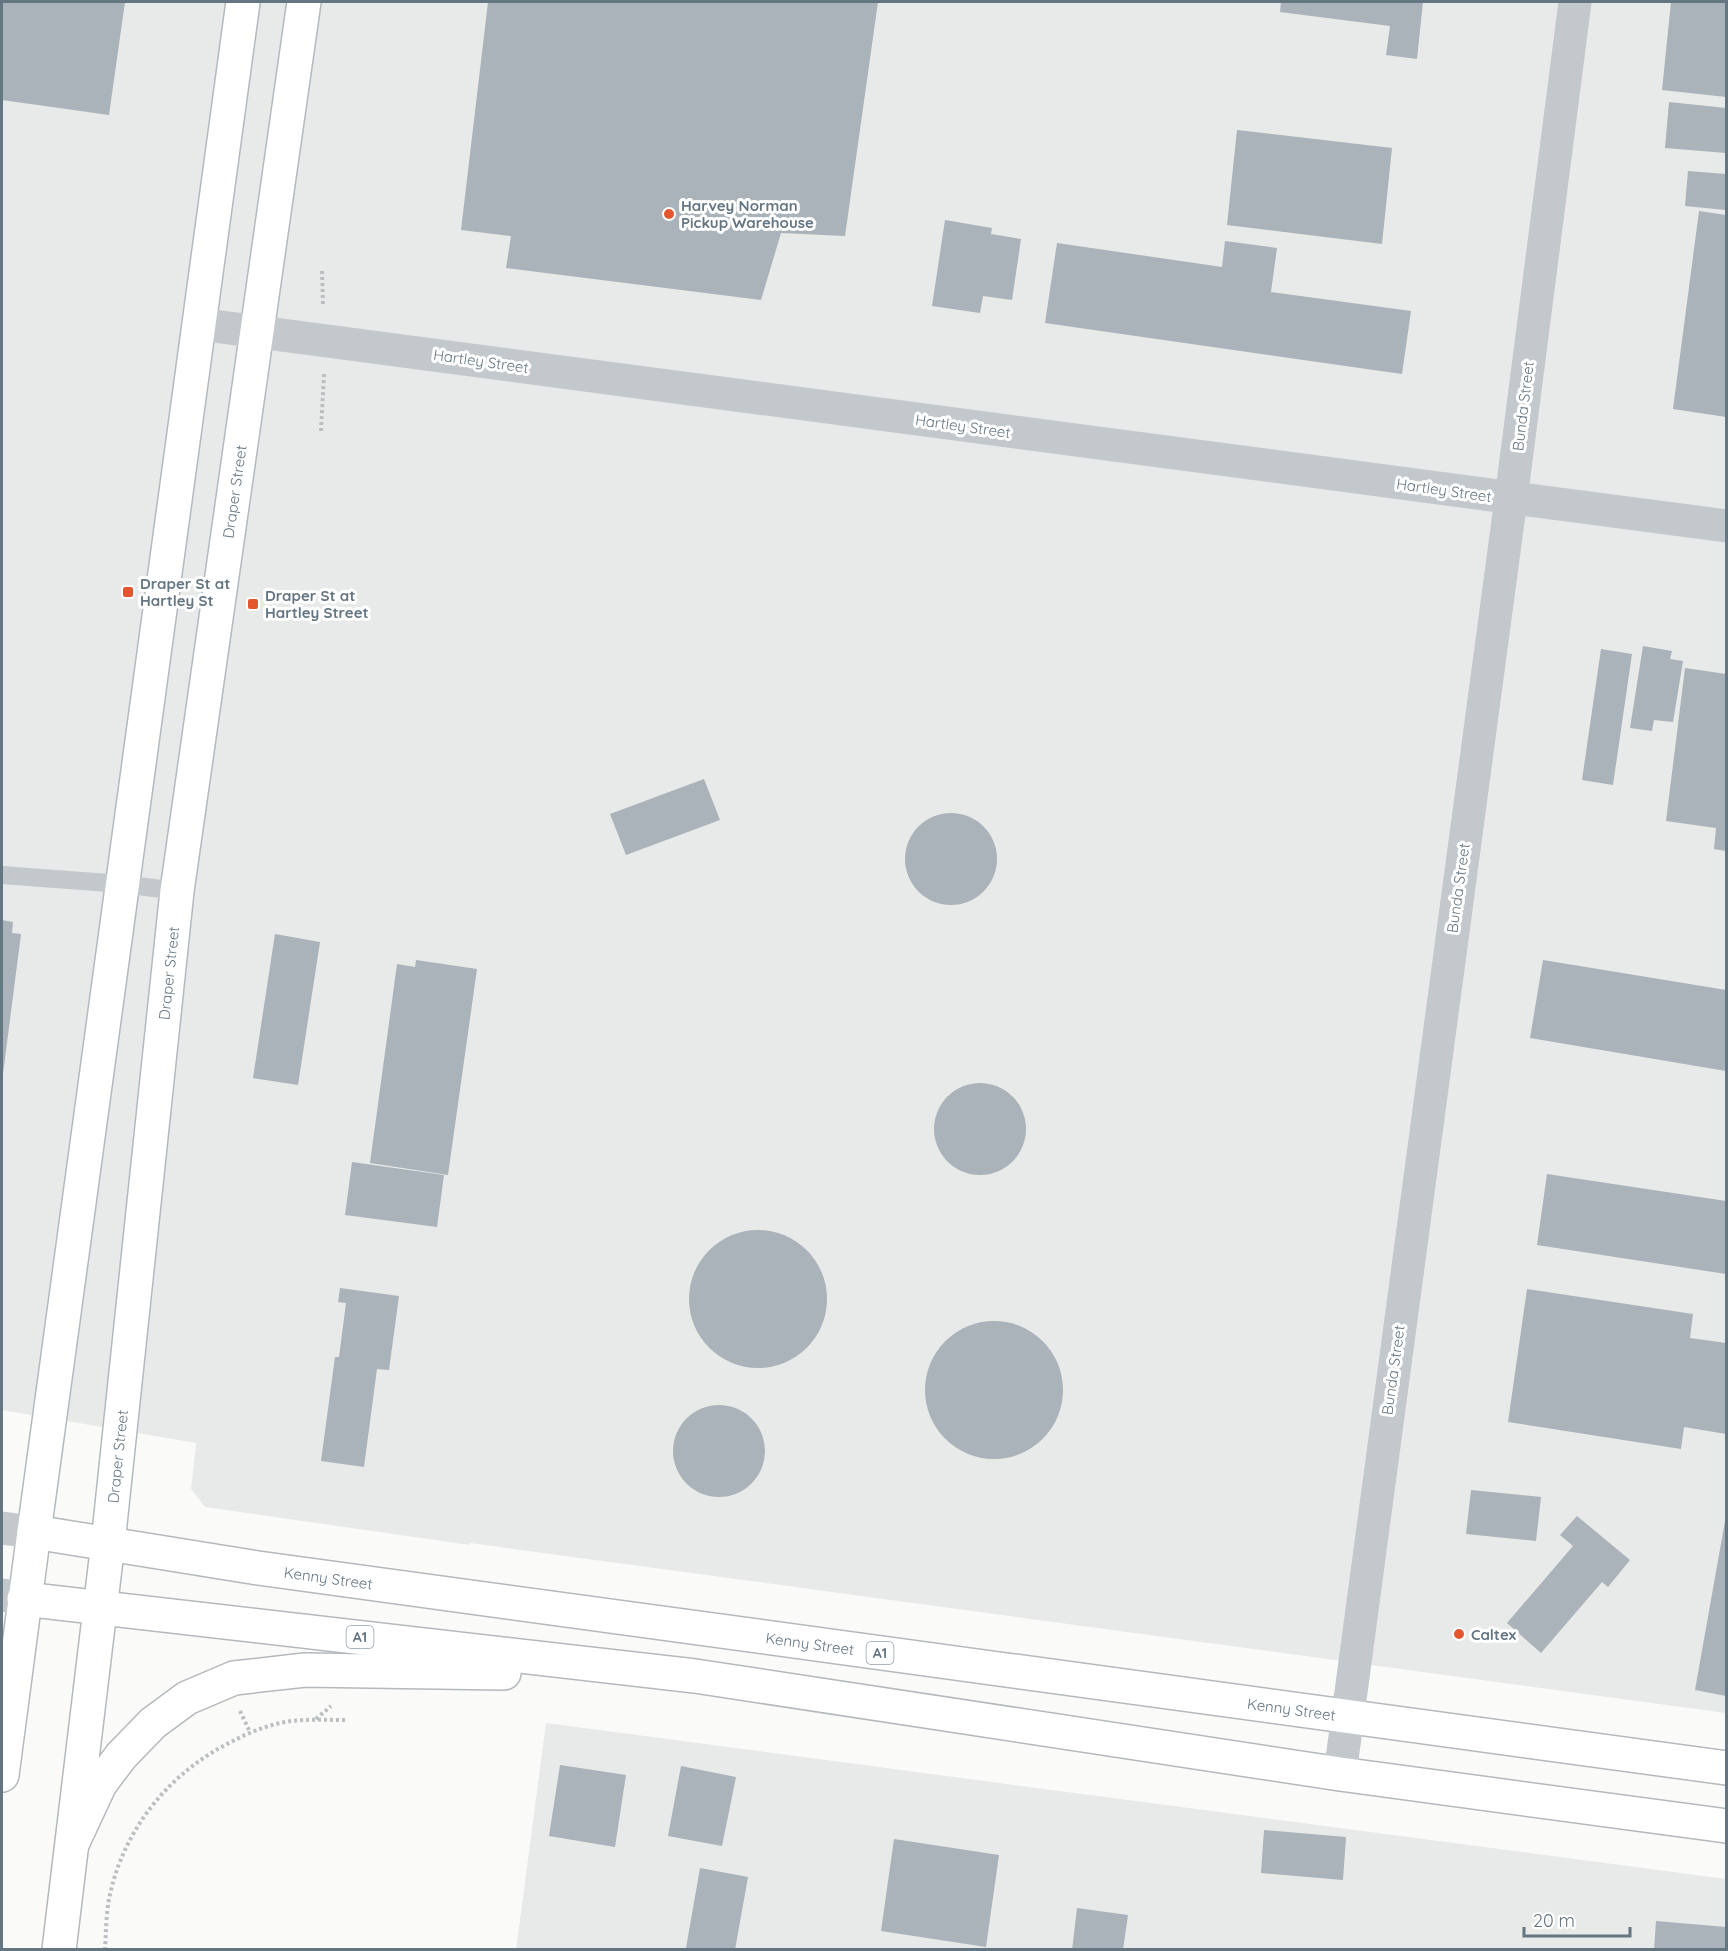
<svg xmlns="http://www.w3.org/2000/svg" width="1728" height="1951" font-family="Quicksand,sans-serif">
  <rect width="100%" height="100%" fill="#fafaf8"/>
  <g fill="#e8e9e9">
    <path d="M 2,2 L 1726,2 L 1726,1713 L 470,1543 L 470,1545 L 205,1507 L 191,1489 L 196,1443 L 2,1410 Z"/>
    <path d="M 546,1723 L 1726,1879 L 1726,1949 L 516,1950 Z"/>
  </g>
  <g fill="#aab3b9">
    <path d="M 2,2 L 125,2 L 109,115 L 2,100 Z"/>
    <path d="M 488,2 L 878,2 L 845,236 L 781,233 L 761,300 L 506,268 L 511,236 L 461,230 Z"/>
    <path d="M 1281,2 L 1423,2 L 1417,59 L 1386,55 L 1390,26 L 1280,12 Z"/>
    <path d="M 1671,2 L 1726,2 L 1726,97 L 1662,90 Z"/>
    <path d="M 1669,102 L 1726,108 L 1726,153 L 1665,148 Z"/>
    <path d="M 1237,130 L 1392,148 L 1382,244 L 1227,225 Z"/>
    <path d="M 1688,171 L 1726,174 L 1726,210 L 1685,206 Z"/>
    <path d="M 1699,211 L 1726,215 L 1726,417 L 1673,409 Z"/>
    <path d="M 945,220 L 992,228 L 991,234 L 1021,239 L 1012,300 L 983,296 L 980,313 L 932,306 Z"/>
    <path d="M 1225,241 L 1277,248 L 1271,292 L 1411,311 L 1402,374 L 1045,323 L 1057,243 L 1222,267 Z"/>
    <path d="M 1643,646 L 1672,651 L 1670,659 L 1683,661 L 1673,722 L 1654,720 L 1652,731 L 1630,728 Z"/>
    <path d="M 1601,649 L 1632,654 L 1613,785 L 1582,780 Z"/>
    <path d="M 1685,668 L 1726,674 L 1726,851 L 1714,849 L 1716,828 L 1666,821 Z"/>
    <path d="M 704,779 L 720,820 L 626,855 L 610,814 Z"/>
    <circle cx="951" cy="859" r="46"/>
    <path d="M 2,920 L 13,922 L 12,933 L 21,934 L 3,1074 Z"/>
    <path d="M 275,934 L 320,942 L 298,1085 L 253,1078 Z"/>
    <path d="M 416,960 L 477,969 L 448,1175 L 370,1163 L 397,964 L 415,967 Z"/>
    <path d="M 1543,960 L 1726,990 L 1726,1071 L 1530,1038 Z"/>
    <circle cx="980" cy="1129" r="46"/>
    <path d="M 352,1162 L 444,1175 L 437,1227 L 345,1215 Z"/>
    <path d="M 1547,1174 L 1726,1201 L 1726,1274 L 1537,1245 Z"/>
    <circle cx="758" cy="1299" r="69"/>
    <path d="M 340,1288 L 399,1296 L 389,1370 L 377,1369 L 364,1467 L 321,1461 L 335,1357 L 339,1357 L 346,1303 L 338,1302 Z"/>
    <path d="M 1527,1289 L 1693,1314 L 1690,1338 L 1726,1343 L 1726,1434 L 1684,1427 L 1681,1449 L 1508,1422 Z"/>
    <circle cx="994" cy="1390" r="69"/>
    <circle cx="719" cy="1451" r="46"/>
    <path d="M 1471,1490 L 1541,1497 L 1536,1541 L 1466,1534 Z"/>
    <path d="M 1577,1516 L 1630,1560 L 1608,1587 L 1602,1582 L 1541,1653 L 1507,1623 L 1573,1546 L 1560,1535 Z"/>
    <path d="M 1725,1521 L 1726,1521 L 1726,1696 L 1695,1690 Z"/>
    <path d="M 560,1765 L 626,1775 L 615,1847 L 549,1836 Z"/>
    <path d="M 681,1766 L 736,1777 L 722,1846 L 668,1836 Z"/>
    <path d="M 1264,1830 L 1346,1837 L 1343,1880 L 1261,1873 Z"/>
    <path d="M 894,1839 L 999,1855 L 986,1947 L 881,1931 Z"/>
    <path d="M 700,1868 L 748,1877 L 735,1950 L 686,1948 Z"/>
    <path d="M 1077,1908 L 1128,1915 L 1123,1950 L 1072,1950 Z"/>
    <path d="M 1656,1921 L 1726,1927 L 1726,1950 L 1654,1950 Z"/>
  </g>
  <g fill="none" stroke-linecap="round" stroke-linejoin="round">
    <defs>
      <g id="secondary">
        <path d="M 34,1532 L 243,2"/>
        <path id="s1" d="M 108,1543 L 177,891 L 304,2"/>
      </g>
      <g id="trunk">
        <path d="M 24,1599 L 695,1676 L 1340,1774 L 1726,1826"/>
        <path id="s2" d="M 2,1775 L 34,1532 L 258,1568 L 1726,1768"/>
        <path d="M 73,1842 L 100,1784 L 121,1756 L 153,1723 L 187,1698 L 234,1678 L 305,1670 L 504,1673"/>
        <path d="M 59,1950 L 108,1543"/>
      </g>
    </defs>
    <use href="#secondary" stroke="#b3babf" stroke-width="36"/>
    <use href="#trunk" stroke="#b4b9bd" stroke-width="36"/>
    <g stroke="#bbbfc2" stroke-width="4" stroke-dasharray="3 3" stroke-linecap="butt">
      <path d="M 322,271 L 323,306"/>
      <path d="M 321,431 L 324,374"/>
      <path d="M 240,1711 L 250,1732"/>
      <path d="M 316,1719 L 331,1706"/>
      <path d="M 105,1950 C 106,1933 106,1915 109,1899 C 123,1829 170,1771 235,1740 C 252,1731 271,1724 291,1721 C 309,1719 327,1720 346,1720"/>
    </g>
    <path stroke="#c3c8cc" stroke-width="18" d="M 2,875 L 122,884 L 177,891"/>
    <g stroke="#c3c8cc" stroke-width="33">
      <path d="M 199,324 L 1726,526"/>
      <path d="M 2,1528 L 34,1532"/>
      <path d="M 2,1595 L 24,1599"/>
      <path d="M 1340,1774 L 1511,499 L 1575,2"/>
    </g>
    <use href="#secondary" stroke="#fff" stroke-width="33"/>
    <use href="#trunk" stroke="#fff" stroke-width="33"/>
  </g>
  <g fill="#e4572e" stroke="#fff" stroke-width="2">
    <circle cx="669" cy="214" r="6"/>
    <rect x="122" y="586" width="12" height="12" rx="3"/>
    <rect x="247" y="598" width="12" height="12" rx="3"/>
    <circle cx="1459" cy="1634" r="6"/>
  </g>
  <g text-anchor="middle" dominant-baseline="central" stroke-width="6" stroke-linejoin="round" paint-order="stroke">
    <g fill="#fff" stroke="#939fa8" stroke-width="1.5">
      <rect x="346.5" y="1626" width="27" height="22" rx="4.5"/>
      <rect x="866.5" y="1642" width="27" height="22" rx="4.5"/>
    </g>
    <g font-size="14" font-weight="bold" fill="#657683">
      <text x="360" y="1637">A1</text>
      <text x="880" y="1653">A1</text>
    </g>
    <g font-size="15" font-weight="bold" fill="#657683" stroke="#fff" text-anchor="start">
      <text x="681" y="205">Harvey Norman<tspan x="681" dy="17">Pickup Warehouse</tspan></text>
      <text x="140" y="583">Draper St at<tspan x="140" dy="17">Hartley St</tspan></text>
      <text x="265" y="595">Draper St at<tspan x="265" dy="17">Hartley Street</tspan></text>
      <text x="1471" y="1634">Caltex</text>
    </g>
    <g font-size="15" fill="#657683" stroke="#fff">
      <text transform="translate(481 361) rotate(8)">Hartley Street</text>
      <text transform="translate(1523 406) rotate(-83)">Bunda Street</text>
      <text transform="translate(963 426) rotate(8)">Hartley Street</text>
      <text transform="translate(1444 490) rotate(8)">Hartley Street</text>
      <text stroke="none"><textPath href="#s1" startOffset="1059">Draper Street</textPath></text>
      <text transform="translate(1458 888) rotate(-82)">Bunda Street</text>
      <text stroke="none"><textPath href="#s1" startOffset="573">Draper Street</textPath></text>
      <text transform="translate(1393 1370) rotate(-82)">Bunda Street</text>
      <text stroke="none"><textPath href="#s1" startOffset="87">Draper Street</textPath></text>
      <text stroke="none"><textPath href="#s2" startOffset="543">Kenny Street</textPath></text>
      <text stroke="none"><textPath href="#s2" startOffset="1029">Kenny Street</textPath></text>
      <text stroke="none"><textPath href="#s2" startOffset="1515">Kenny Street</textPath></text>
    </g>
  </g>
  <rect width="1728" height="1951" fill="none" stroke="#657683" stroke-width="6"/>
  <path d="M1524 1927v9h106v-9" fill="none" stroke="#657683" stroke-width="3"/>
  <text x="1533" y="1927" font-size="18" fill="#657683" stroke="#ffffff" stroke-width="4.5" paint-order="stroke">20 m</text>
</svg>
